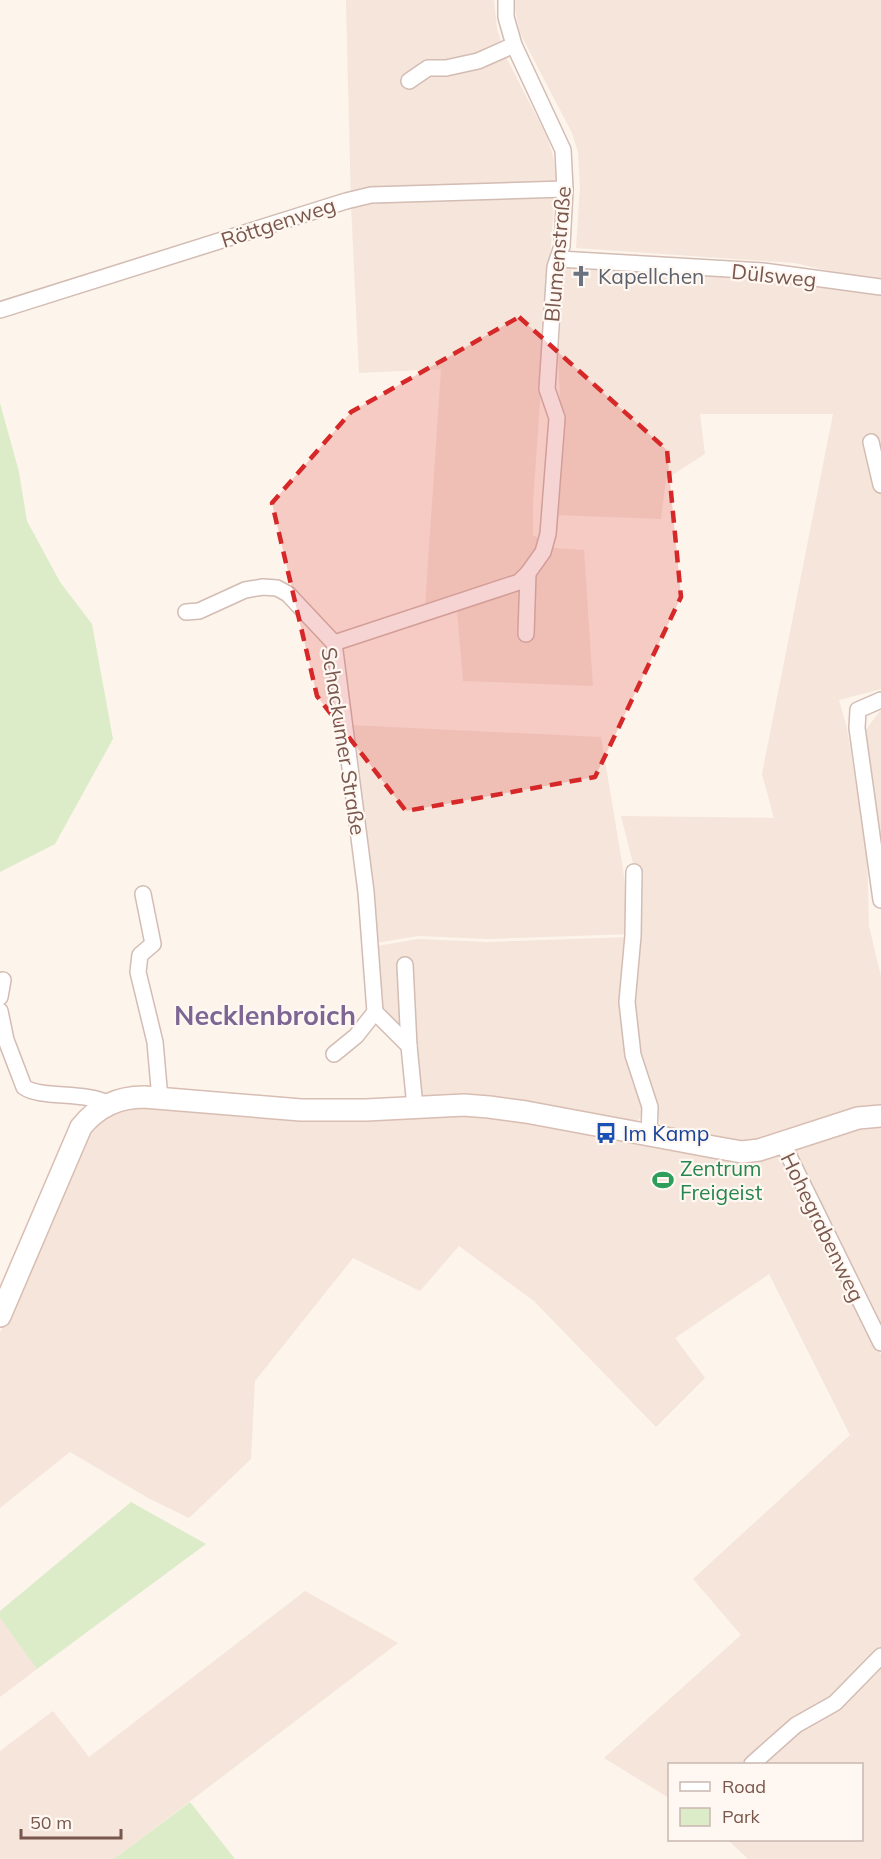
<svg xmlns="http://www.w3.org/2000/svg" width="881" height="1859" font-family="Mulish,sans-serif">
  <rect width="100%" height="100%" fill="#fdf4eb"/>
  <g fill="#f5e5da">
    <path d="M 346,0 L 494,0 L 497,29 L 507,59 L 547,137 L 553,156 L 556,175 L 533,502 L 533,535 L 555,548 L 584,550 L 593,686 L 463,681 L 456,599 L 425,607 L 441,369 L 359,373 L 351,204 Z"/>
    <path d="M 513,0 L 881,0 L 881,281 L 864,279 L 795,263 L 576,248 L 580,187 L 578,152 L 572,133 L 520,33 Z"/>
    <path d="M 565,265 L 762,279 L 881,293 L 881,689 L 839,700 L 847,728 L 867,856 L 869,926 L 881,977 L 881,1109 L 741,1145 L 663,1132 L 632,1029 L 635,871 L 621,816 L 774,818 L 762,774 L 833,414 L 700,414 L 705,454 L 666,479 L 661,519 L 556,515 L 561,419 L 558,359 Z"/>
    <path d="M 881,710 L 881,845 L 864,732 Z"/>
    <path d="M 350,725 L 601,737 L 623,869 L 631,934 L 488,939 L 418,936 L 376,943 Z"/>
    <path d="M 630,937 L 624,1003 L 643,1107 L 641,1117 L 630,1127 L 421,1101 L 416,1048 L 380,1010 L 377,946 L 418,939 L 487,942 Z"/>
    <path d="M 124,1106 L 480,1113 L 778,1153 L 881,1355 L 881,1654 L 833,1702 L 750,1764 L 670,1764 L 669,1798 L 604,1758 L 741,1635 L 693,1579 L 850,1435 L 769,1274 L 675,1338 L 705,1378 L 656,1427 L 534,1301 L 459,1246 L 420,1291 L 353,1258 L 255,1381 L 251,1459 L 189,1518 L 150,1499 L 70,1452 L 0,1508 L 0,1333 L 85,1137 L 94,1124 Z"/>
    <path d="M 875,1122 L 881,1123 L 881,1331 L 791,1151 Z"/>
    <path d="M 305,1591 L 398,1643 L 114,1859 L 0,1859 L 0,1751 L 53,1711 L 89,1757 Z"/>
    <path d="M 0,1618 L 37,1669 L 0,1697 Z"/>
    <path d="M 881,1658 L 881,1859 L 748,1859 L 728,1840 L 862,1840 L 862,1764 L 754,1764 Z"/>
  </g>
  <g fill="#dcecc9">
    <path d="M 0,403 L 19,472 L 27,521 L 60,582 L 92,624 L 113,739 L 55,844 L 0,872 Z"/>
    <path d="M 131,1502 L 206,1544 L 37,1669 L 0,1618 L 0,1611 Z"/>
    <path d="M 190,1802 L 235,1859 L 114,1859 Z"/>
  </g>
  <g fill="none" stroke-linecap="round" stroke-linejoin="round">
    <defs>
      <g id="minor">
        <path d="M 409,81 L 428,68 L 446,68 L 478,61 L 514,45"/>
        <path d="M 559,259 L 763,271 L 881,287"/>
        <path d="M 0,310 L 346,201 L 371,195 L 565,189"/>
        <path d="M 871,442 L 881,485"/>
        <path d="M 186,612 L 199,611 L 245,590 L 263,587 L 277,588 L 288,594 L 334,643 L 366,892 L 375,1012 L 356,1036 L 334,1054"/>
        <path d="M 526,634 L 528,573"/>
        <path d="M 334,643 L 519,582 L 528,573 L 543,552 L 548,534 L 557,418 L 547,389 L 555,267 L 562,246 L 565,189 L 563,150 L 514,45 L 506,17 L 506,0"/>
        <path d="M 881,700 L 858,710 L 857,728 L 881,900"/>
        <path d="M 634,872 L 633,936 L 627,1002 L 633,1055 L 650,1107 L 649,1136"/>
        <path d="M 143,894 L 153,944 L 140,955 L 138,972 L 155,1042 L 160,1099"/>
        <path d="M 405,965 L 409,1046"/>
        <path d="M 0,997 L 3,980"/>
        <path d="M 0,1011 L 6,1040 L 24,1087 C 41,1099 85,1091 109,1104"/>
        <path d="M 375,1012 L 409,1046 L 415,1107"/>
        <path d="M 782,1142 L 881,1343"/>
        <path d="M 752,1764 L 796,1725 L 835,1703 L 881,1656"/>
      </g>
      <path id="secondary" d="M 0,1316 L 81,1127 C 97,1107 118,1097 144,1097 L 301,1110 L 366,1110 L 464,1105 L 489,1107 L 526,1112 L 719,1148 L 742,1152 L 759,1150 L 858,1118 L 881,1116"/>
    </defs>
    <use href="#minor" stroke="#d3bcb3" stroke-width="18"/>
    <use href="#secondary" stroke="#d8bdb3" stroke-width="24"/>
    <use href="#minor" stroke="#fff" stroke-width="15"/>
    <use href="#secondary" stroke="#fff" stroke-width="21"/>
  </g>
  <path fill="#d62828" fill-opacity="0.2" stroke="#d62828" stroke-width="4.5" stroke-dasharray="12 8" stroke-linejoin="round" d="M 519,317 L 667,450 L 681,597 L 595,777 L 406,811 L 317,696 L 272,503 L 351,412 Z"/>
  <defs>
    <symbol id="church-bare" viewBox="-9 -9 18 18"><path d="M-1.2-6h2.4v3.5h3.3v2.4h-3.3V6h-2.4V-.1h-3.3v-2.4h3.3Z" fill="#6b7280" stroke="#fff8f2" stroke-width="2.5" paint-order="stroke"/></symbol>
    <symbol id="bus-bare" viewBox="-9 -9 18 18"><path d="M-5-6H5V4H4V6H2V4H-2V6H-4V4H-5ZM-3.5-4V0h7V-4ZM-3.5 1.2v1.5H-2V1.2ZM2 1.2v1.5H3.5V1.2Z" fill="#1a4fb4" stroke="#fff8f2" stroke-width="2.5" paint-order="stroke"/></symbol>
    <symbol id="stadium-bare" viewBox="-9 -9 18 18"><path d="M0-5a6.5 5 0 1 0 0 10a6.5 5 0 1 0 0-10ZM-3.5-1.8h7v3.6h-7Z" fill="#2e9e5b" stroke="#fff8f2" stroke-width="2.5" paint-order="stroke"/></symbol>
  </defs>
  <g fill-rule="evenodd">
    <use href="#church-bare" x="566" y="261" width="30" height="30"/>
    <use href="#bus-bare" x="591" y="1118" width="30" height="30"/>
    <use href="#stadium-bare" x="648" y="1165" width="30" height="30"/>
  </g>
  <g text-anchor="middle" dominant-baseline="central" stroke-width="4.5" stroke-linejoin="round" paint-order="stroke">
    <g font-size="21" fill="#79574d" stroke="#fff8f2">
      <text transform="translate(278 222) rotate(-18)">Röttgenweg</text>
      <text transform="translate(557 254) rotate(-85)">Blumenstraße</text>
      <text transform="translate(774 275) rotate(6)">Dülsweg</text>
      <text transform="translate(344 741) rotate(81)">Schackumer Straße</text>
      <text transform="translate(823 1227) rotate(64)">Hohegrabenweg</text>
    </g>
    <g font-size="21" fill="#5b616d" stroke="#fff8f2" text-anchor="start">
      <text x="598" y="276">Kapellchen</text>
    </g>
    <g font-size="21" fill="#164399" stroke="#fff8f2" text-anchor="start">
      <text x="623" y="1133">Im Kamp</text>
    </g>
    <g font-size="21" fill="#27864d" stroke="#fff8f2" text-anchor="start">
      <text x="680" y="1168">Zentrum<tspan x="680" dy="24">Freigeist</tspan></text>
    </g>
    <g font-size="27" font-weight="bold" fill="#7e6694" stroke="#fff8f2">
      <text x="265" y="1015">Necklenbroich</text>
    </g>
  </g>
  <rect x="668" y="1763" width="195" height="78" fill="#fff8f2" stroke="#c9b8b0" stroke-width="1.5"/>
  <rect x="680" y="1782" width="30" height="9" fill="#ffffff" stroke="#c9b8b0" stroke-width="1.5"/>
  <text x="722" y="1793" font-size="18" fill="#79574d">Road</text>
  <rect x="680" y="1808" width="30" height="18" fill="#dcecc9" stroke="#c9b8b0" stroke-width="1.5"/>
  <text x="722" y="1823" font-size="18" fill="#79574d">Park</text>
  <path d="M21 1829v9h100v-9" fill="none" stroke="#79574d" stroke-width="3"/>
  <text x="30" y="1829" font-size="18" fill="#79574d" stroke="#fff8f2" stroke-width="4.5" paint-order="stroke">50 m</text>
</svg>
